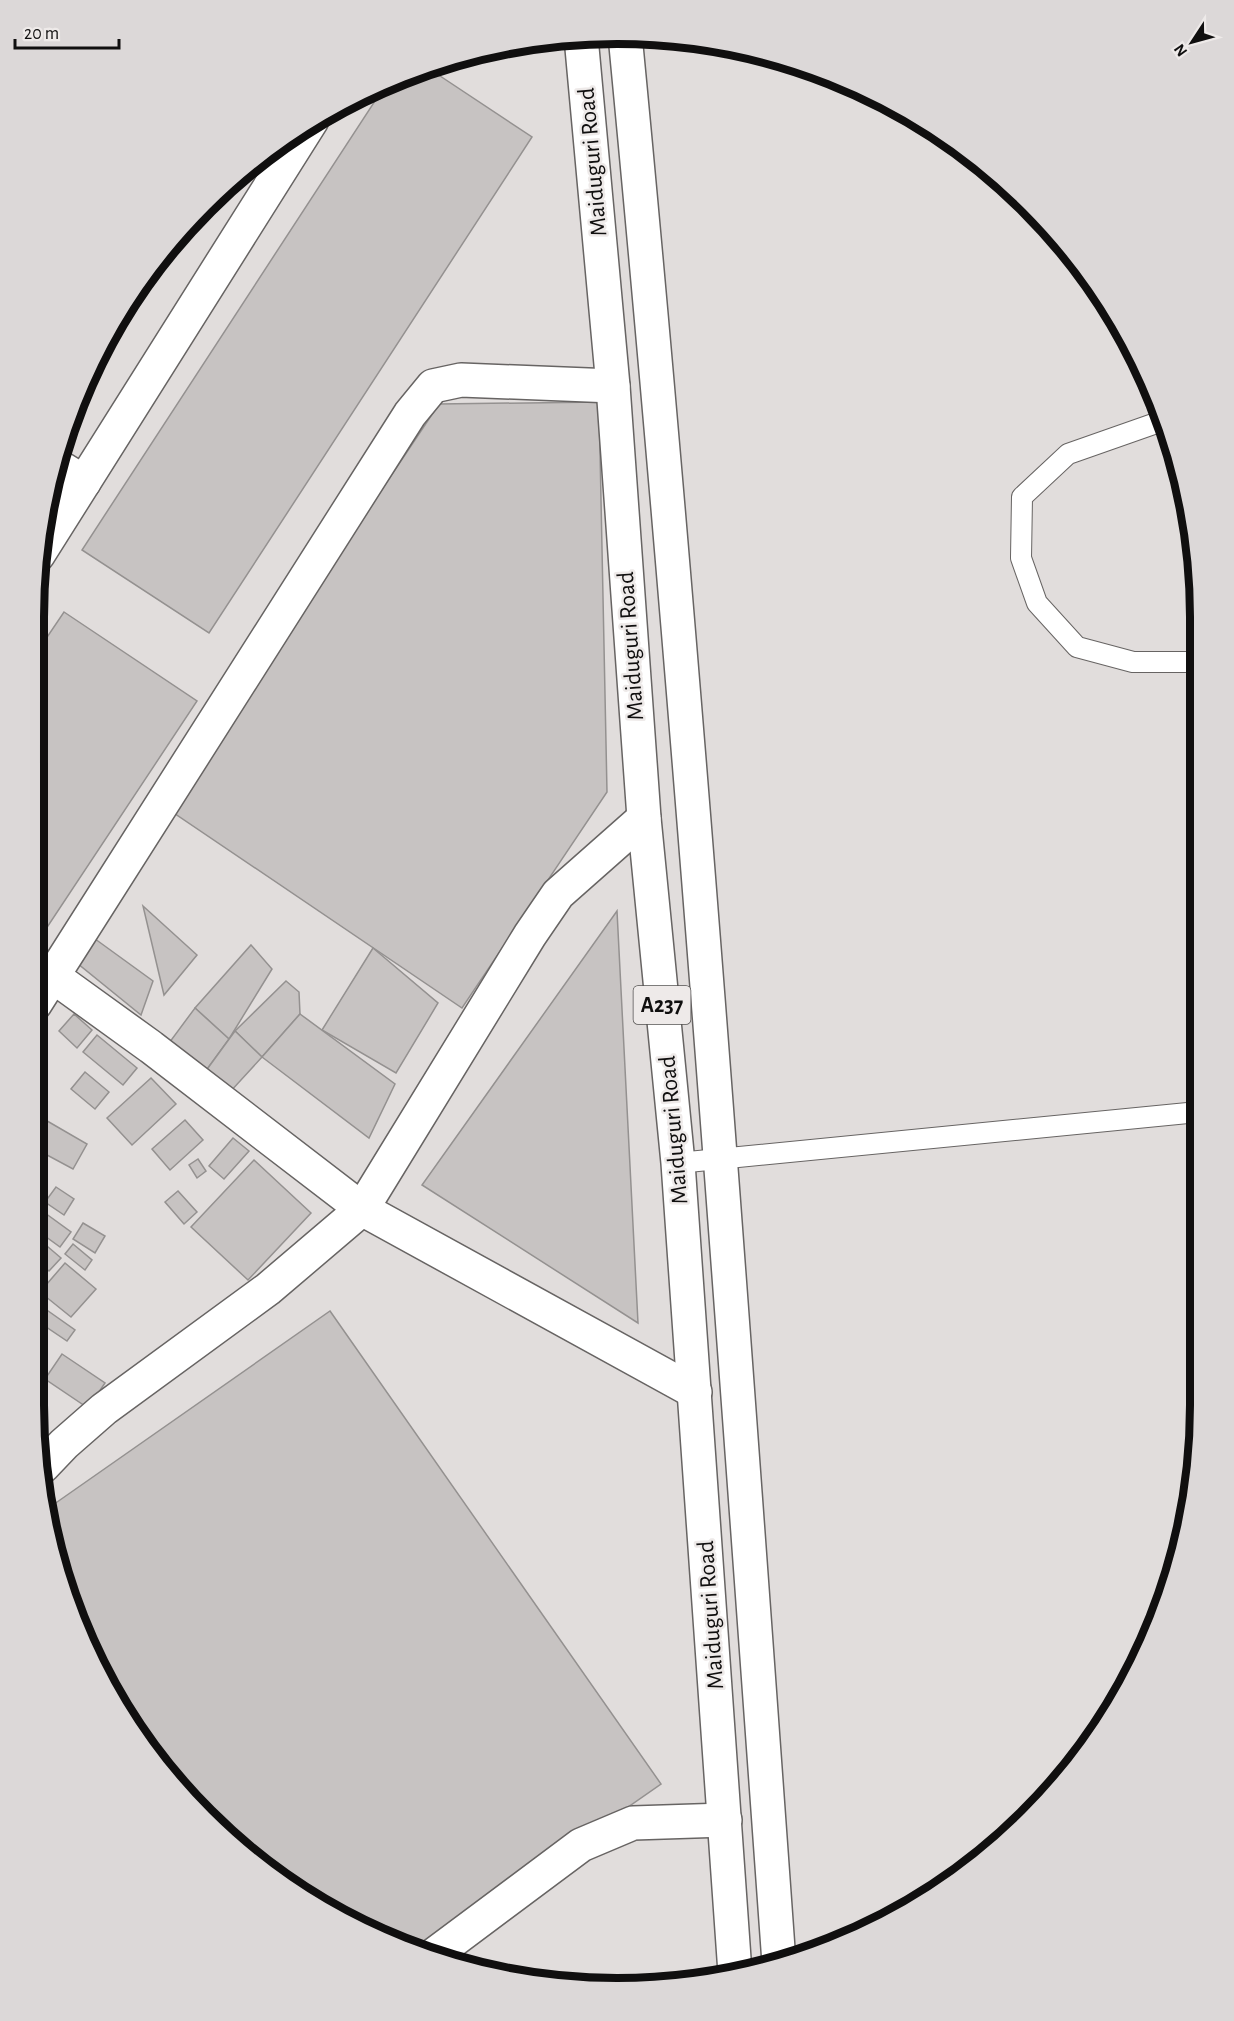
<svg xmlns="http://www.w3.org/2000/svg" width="1234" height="2021" font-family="'Alegreya Sans',sans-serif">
  <rect width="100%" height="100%" fill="#e1dddc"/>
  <g fill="#c7c3c2" stroke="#949190" stroke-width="1.5">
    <path d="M 425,66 L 532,137 L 209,633 L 82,550 L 386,84 Z"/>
    <path d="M 599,402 L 607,792 L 462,1008 L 168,809 L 439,404 Z"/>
    <path d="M 64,612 L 197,701 L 36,944 L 37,652 Z"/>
    <path d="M 143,906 L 197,955 L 164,995 Z"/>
    <path d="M 617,911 L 638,1323 L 422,1185 Z"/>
    <path d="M 91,936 L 153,981 L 141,1015 L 77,963 Z"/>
    <path d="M 251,945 L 272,969 L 229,1039 L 195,1008 Z"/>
    <path d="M 373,948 L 438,1003 L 396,1073 L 322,1030 Z"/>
    <path d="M 286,981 L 299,992 L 300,1014 L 262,1057 L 235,1031 Z"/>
    <path d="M 195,1008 L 229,1039 L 205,1072 L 169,1043 Z"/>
    <path d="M 74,1014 L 92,1030 L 77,1048 L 59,1031 Z"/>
    <path d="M 300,1014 L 395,1084 L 369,1138 L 262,1057 Z"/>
    <path d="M 235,1031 L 262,1057 L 230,1092 L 197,1083 Z"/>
    <path d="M 97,1035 L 137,1068 L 123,1085 L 83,1052 Z"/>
    <path d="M 85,1072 L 109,1092 L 95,1109 L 71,1089 Z"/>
    <path d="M 151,1078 L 176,1104 L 132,1145 L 107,1118 Z"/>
    <path d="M 42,1118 L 87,1144 L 73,1169 L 34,1148 L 35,1132 Z"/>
    <path d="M 185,1120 L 203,1140 L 170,1170 L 152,1149 Z"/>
    <path d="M 233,1138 L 249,1151 L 224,1179 L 209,1166 Z"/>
    <path d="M 198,1159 L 206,1171 L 197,1178 L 189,1165 Z"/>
    <path d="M 254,1160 L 311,1213 L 248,1280 L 191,1227 Z"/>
    <path d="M 34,1166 L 43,1172 L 34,1185 Z"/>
    <path d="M 56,1187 L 74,1199 L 64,1215 L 45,1202 Z"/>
    <path d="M 178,1191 L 197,1212 L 184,1224 L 165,1202 Z"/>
    <path d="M 34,1205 L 71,1232 L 60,1247 L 34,1228 Z"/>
    <path d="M 83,1223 L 105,1236 L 95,1253 L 73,1239 Z"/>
    <path d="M 34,1235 L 61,1258 L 49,1271 L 34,1258 Z"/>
    <path d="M 73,1244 L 92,1260 L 85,1270 L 65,1254 Z"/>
    <path d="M 65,1263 L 96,1289 L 71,1317 L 40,1292 Z"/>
    <path d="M 34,1270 L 43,1276 L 34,1290 Z"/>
    <path d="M 34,1301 L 75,1330 L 67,1341 L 33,1318 Z"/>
    <path d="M 330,1311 L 661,1784 L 420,1952 L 292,1889 L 204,1817 L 153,1759 L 93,1663 L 64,1591 L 50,1507 Z"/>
    <path d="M 33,1325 L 41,1330 L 33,1342 Z"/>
    <path d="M 62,1354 L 105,1383 L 88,1408 L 45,1379 Z"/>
  </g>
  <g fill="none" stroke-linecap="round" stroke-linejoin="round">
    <defs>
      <g id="service">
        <path d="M 1162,421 L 1068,454 L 1022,497 L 1021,558 L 1037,603 L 1077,647 L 1133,662 L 1199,662"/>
        <path d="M 678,1163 L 1198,1112"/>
      </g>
      <g id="minor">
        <path d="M 58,466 L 84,482"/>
        <path d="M 38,555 L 312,120"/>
        <path d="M 54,977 L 151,1047 L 362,1209 L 695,1392"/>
        <path d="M 35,1004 L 410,414 L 433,386 L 461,380 L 613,386"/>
        <path d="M 43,1466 L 64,1444 L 104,1409 L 268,1289 L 362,1209 L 530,935 L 558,894 L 644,818"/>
        <path d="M 431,1957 L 581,1845 L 633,1823 L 725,1820"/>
      </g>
      <g id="trunk">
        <path d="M 625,35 C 687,677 733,1320 779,1963"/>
        <path d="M 581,37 L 613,386 L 644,818 L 678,1163 L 735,1973"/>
      </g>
    </defs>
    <use href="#service" stroke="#676463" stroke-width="22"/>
    <use href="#minor" stroke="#676463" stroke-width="36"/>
    <use href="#trunk" stroke="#676463" stroke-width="36"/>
    <use href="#service" stroke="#fff" stroke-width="20"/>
    <use href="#minor" stroke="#fff" stroke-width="33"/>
    <use href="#trunk" stroke="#fff" stroke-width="33"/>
  </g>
  <g text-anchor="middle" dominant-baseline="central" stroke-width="5" stroke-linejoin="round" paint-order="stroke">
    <rect fill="#eeeae9" stroke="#535150" stroke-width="1.5" x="633.5" y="986" width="57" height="38" rx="4.5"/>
    <g font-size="22" font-weight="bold" fill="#100f0f">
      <text x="662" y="1005">A237</text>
    </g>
    <g font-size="24" fill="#100f0f" stroke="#eeeae9">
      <text transform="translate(593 162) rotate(-95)">Maiduguri Road</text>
      <text transform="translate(631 646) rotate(-94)">Maiduguri Road</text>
      <text transform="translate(674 1130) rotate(-95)">Maiduguri Road</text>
      <text transform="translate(711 1615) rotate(-94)">Maiduguri Road</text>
    </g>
  </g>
  <path d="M0 0H1234V2021H0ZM617 44H617A573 573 0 0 1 1190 617V1405A573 573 0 0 1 617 1978H617A573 573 0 0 1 44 1405V617A573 573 0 0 1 617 44Z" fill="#dcd8d8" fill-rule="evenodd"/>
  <path fill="none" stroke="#100f0f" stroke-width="8" d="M617 44H617A573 573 0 0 1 1190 617V1405A573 573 0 0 1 617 1978H617A573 573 0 0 1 44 1405V617A573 573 0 0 1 617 44Z"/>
  <g transform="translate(1192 42) rotate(234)" stroke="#eeeae9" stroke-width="4.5" paint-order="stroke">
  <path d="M0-4.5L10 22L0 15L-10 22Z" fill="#100f0f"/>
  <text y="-9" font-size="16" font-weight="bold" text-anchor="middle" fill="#100f0f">N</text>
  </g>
  <path d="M15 39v9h104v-9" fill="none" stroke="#100f0f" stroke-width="3"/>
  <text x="24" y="39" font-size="18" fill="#100f0f" stroke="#eeeae9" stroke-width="4.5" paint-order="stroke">20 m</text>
</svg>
